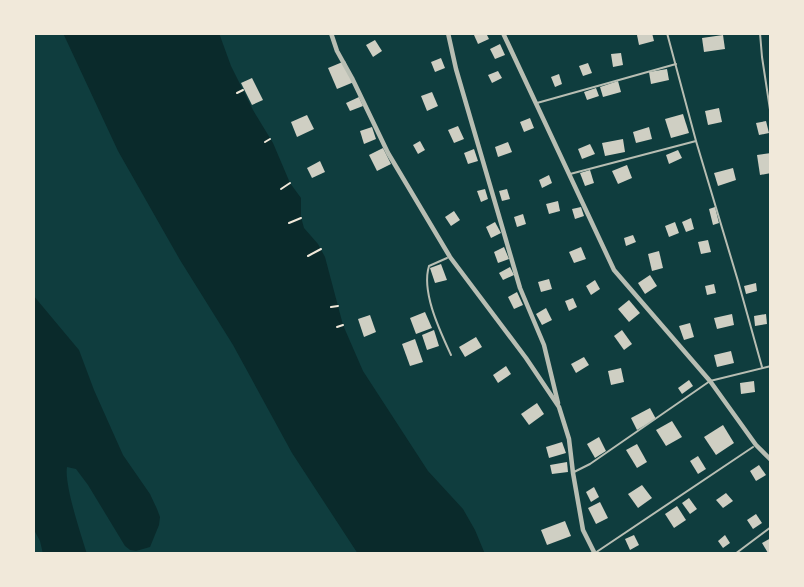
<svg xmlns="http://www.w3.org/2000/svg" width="804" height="587" font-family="'Noto Sans',sans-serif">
  <rect width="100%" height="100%" fill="#0f3d3e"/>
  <g fill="#0a2a2b">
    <path d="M 63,33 L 219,33 L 231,66 L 253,110 L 273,143 L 290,183 L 301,198 L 301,217 L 304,228 L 318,244 L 325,257 L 343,325 L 363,371 L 428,471 L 463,509 L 475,530 L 485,554 L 358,554 L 292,453 L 233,345 L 180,260 L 118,151 Z"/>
    <path d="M 33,295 L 79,350 L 94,390 L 123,455 L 150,494 L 157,509 L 160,517 L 159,525 L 150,547 L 136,551 L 130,550 L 125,546 L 88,485 L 76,469 L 67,467 C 64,484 81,535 87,554 L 43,554 L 40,541 L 33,528 Z"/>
  </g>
  <g fill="#cfcfc3">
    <path d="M 476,33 L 486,33 L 489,39 L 478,44 L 474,35 Z"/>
    <path d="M 643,33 L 652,33 L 654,41 L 639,45 L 637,35 Z"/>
    <path d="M 723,35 L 725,49 L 704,52 L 702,38 Z"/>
    <path d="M 375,40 L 382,51 L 373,57 L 366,45 Z"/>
    <path d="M 500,44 L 505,55 L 495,59 L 490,49 Z"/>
    <path d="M 621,53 L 623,65 L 613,67 L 611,54 Z"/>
    <path d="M 441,58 L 445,68 L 435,72 L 431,62 Z"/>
    <path d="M 345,61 L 354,82 L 337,89 L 328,68 Z"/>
    <path d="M 588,63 L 592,73 L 583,76 L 579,66 Z"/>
    <path d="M 667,69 L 669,80 L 651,84 L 649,72 Z"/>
    <path d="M 498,71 L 502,78 L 492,83 L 488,75 Z"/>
    <path d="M 559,74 L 562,84 L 555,87 L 551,77 Z"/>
    <path d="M 252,78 L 263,100 L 252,105 L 241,83 Z"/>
    <path d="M 618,81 L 621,92 L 603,97 L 600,87 Z"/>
    <path d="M 596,88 L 599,96 L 587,100 L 584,92 Z"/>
    <path d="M 432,92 L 438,106 L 427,111 L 421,96 Z"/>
    <path d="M 359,97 L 363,106 L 350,111 L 346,103 Z"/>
    <path d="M 719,108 L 722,122 L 708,125 L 705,111 Z"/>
    <path d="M 683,114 L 689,133 L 671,138 L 665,119 Z"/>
    <path d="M 307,115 L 314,129 L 297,137 L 291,122 Z"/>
    <path d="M 530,118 L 534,128 L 524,132 L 520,122 Z"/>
    <path d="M 766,121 L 769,133 L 759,135 L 756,123 Z"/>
    <path d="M 458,126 L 464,139 L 454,143 L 448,130 Z"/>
    <path d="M 372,127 L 376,139 L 364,144 L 360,131 Z"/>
    <path d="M 649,127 L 652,139 L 636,143 L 633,132 Z"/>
    <path d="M 623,139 L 625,152 L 605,156 L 602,143 Z"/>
    <path d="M 420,141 L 425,150 L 418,154 L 413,145 Z"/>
    <path d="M 508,142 L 512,152 L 498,157 L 495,147 Z"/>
    <path d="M 590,144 L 595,154 L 582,159 L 578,149 Z"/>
    <path d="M 383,148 L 391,164 L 377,171 L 369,155 Z"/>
    <path d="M 474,149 L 478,161 L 468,164 L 464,153 Z"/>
    <path d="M 678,150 L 682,158 L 669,164 L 666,155 Z"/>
    <path d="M 771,153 L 771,173 L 760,175 L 757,155 Z"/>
    <path d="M 320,161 L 325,172 L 312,178 L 307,168 Z"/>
    <path d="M 627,165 L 632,178 L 618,184 L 612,171 Z"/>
    <path d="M 733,168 L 736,180 L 718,186 L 714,173 Z"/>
    <path d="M 590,170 L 594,183 L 585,186 L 580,173 Z"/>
    <path d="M 549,175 L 552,183 L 542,188 L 539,180 Z"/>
    <path d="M 485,189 L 488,199 L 481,202 L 477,191 Z"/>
    <path d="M 507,189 L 510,199 L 502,201 L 499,191 Z"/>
    <path d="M 558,201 L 560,211 L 549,214 L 546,204 Z"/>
    <path d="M 581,207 L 584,216 L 575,219 L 572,209 Z"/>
    <path d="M 715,207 L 719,223 L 713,225 L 709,209 Z"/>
    <path d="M 454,211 L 460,220 L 451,226 L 445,217 Z"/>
    <path d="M 523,214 L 526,224 L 517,227 L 514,217 Z"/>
    <path d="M 691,218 L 694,229 L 686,232 L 682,222 Z"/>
    <path d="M 495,222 L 501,233 L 491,238 L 486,227 Z"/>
    <path d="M 675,222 L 679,233 L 669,237 L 665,226 Z"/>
    <path d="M 633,235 L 636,242 L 626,246 L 624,238 Z"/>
    <path d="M 708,240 L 711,252 L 701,254 L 698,242 Z"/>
    <path d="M 504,247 L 509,259 L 498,263 L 494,252 Z"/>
    <path d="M 581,247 L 586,259 L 574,263 L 569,252 Z"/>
    <path d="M 659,251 L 663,268 L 652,271 L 648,254 Z"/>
    <path d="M 441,264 L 447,280 L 435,283 L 430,268 Z"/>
    <path d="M 510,267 L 514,275 L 503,280 L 499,273 Z"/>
    <path d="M 650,275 L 657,286 L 645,294 L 638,283 Z"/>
    <path d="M 549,279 L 552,289 L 541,292 L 538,282 Z"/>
    <path d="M 595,280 L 600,289 L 591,295 L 586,286 Z"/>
    <path d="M 756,283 L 757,291 L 746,294 L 744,286 Z"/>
    <path d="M 714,284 L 716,293 L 707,295 L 705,286 Z"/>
    <path d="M 517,292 L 523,305 L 514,309 L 508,297 Z"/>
    <path d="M 573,298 L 577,307 L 569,311 L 565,301 Z"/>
    <path d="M 629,300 L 640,313 L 629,322 L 618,309 Z"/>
    <path d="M 546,308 L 552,320 L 542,325 L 536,314 Z"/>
    <path d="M 425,312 L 432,328 L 416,334 L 410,318 Z"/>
    <path d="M 732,314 L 734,325 L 717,329 L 714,318 Z"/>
    <path d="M 766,314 L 767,324 L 755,326 L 754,316 Z"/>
    <path d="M 370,315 L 376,332 L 364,337 L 358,319 Z"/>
    <path d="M 690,323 L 694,337 L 684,340 L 679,326 Z"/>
    <path d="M 434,330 L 439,346 L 427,350 L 422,335 Z"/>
    <path d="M 622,330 L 632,344 L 624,350 L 614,336 Z"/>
    <path d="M 476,337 L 482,347 L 465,357 L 459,347 Z"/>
    <path d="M 415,339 L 423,362 L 410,366 L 402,344 Z"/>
    <path d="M 731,351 L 734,363 L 717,367 L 714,355 Z"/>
    <path d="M 584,357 L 589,365 L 576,373 L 571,364 Z"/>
    <path d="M 506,366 L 511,374 L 498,383 L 493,375 Z"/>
    <path d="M 621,368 L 624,382 L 611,385 L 608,371 Z"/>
    <path d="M 689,380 L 693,386 L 682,394 L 678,388 Z"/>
    <path d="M 754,381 L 755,392 L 741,394 L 740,383 Z"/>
    <path d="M 537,403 L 544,414 L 529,425 L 521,414 Z"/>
    <path d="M 650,408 L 656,419 L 637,430 L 631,418 Z"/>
    <path d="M 672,421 L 682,437 L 666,446 L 656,430 Z"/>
    <path d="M 723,425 L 734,443 L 716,455 L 704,437 Z"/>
    <path d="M 599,437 L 606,451 L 595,458 L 587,444 Z"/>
    <path d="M 562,442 L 566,453 L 549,458 L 546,447 Z"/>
    <path d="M 637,444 L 647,462 L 637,468 L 626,450 Z"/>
    <path d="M 698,456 L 706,469 L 698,474 L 690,461 Z"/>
    <path d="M 567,462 L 568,472 L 552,474 L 550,465 Z"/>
    <path d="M 759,465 L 766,475 L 756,481 L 750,471 Z"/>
    <path d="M 642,485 L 652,498 L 638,508 L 628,494 Z"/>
    <path d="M 594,487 L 599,497 L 591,502 L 586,492 Z"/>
    <path d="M 726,493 L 733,501 L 723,508 L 716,500 Z"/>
    <path d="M 689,498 L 697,509 L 690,514 L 682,503 Z"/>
    <path d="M 600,502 L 608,518 L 596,524 L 588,508 Z"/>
    <path d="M 677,506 L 686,520 L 674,528 L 665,514 Z"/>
    <path d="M 756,514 L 762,523 L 753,529 L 747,520 Z"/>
    <path d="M 565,521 L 571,536 L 547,545 L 541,530 Z"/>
    <path d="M 634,535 L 639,545 L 630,550 L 625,539 Z"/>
    <path d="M 725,535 L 730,543 L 723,548 L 718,541 Z"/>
    <path d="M 771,538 L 771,551 L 768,553 L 762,543 Z"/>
  </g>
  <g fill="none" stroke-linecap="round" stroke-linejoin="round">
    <g stroke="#f1e9da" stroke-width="2">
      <path d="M 237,93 L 243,90"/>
      <path d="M 265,142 L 270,139"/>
      <path d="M 281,189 L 290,183"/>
      <path d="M 289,223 L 301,218"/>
      <path d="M 308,256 L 321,249"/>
      <path d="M 331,307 L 338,306"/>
      <path d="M 337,327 L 343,325"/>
    </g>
    <g stroke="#b8beb3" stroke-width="2">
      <path d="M 667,33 L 696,141 L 738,281 L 762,367"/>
      <path d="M 760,33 L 762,57 L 771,116"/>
      <path d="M 537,103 L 676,64"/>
      <path d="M 570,174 L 696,141"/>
      <path d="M 447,258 L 429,266 C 421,292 440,331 451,355"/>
      <path d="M 574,472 L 590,464 L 710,381 L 771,366"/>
      <path d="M 595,553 L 753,447"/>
      <path d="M 735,554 L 771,527"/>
    </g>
    <g stroke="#b8beb3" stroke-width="4.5">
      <path d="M 331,33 L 337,51 L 352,78 L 388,153 L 450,257 L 526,358 L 559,407 L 569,439 L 573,473 L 583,530 L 595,554"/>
      <path d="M 448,33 L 456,69 L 520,288 L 544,345 L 558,403"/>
      <path d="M 503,33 L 614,270 L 710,381 L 756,445 L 771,460"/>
    </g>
  </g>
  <rect width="804" height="587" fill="none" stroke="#f1e9da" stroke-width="70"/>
</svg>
